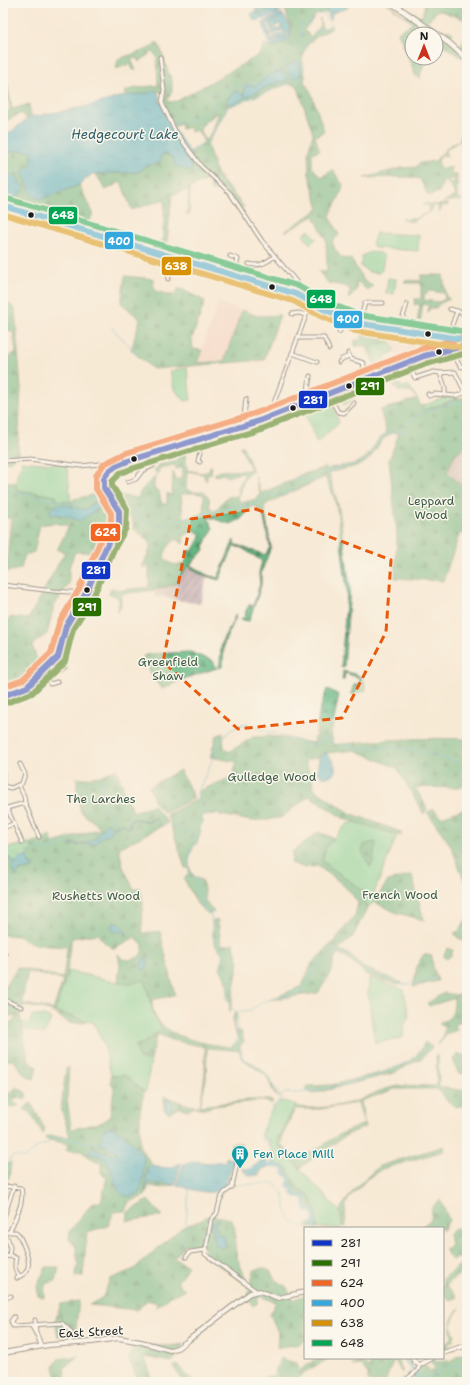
<svg xmlns="http://www.w3.org/2000/svg" width="470" height="1385" font-family="'Shantell Sans',sans-serif">
  <defs>
    <pattern id="industrial-furrows" width="10" height="10" patternUnits="userSpaceOnUse"><rect width="10" height="10" fill="#d1bfbe"/><path d="M-1 1l2-2M0 10L10 0M9 11l2-2" fill="none" stroke="#b3a4a3"/></pattern>
    <pattern id="forest-firs" width="22" height="20" patternUnits="userSpaceOnUse"><rect width="22" height="20" fill="#63b580"/><path d="M5 1l3.5 6h-7zM16 11l3.5 6h-7z" fill="#519268"/></pattern>
    <pattern id="park-tufts" width="24" height="20" patternUnits="userSpaceOnUse"><rect width="24" height="20" fill="#7ad398"/><path d="M3 7l-1-3M5 7V3M7 7l1-3M15 17l-1-3M17 17v-4M19 17l1-3" fill="none" stroke="#69b582"/></pattern>
    <pattern id="water-ripples" width="26" height="14" patternUnits="userSpaceOnUse"><rect width="26" height="14" fill="#47afc6"/><path d="M2 4q2-2 4 0t4 0M15 11q2-2 4 0t4 0" fill="none" stroke="#3a8ea0"/></pattern>
  </defs>
  <rect width="100%" height="100%" fill="#fbf7ec"/>
  <filter id="ink" filterUnits="userSpaceOnUse"><feTurbulence type="fractalNoise" baseFrequency=".025" numOctaves="2"/><feDisplacementMap in="SourceGraphic" scale="8" xChannelSelector="R" yChannelSelector="G"/><feConvolveMatrix kernelMatrix="1 2 1 2 8 2 1 2 1" color-interpolation-filters="sRGB"/></filter>
  <filter id="wash" filterUnits="userSpaceOnUse"><feTurbulence type="fractalNoise" baseFrequency=".012" numOctaves="4" result="noise"/><feDisplacementMap in="SourceGraphic" scale="16" xChannelSelector="R" yChannelSelector="G"/><feGaussianBlur stdDeviation="0.9" result="paint"/><feColorMatrix in="noise" values="0 0 0 0 0 0 0 0 0 0 0 0 0 0 0 0 0 1.4 0 .05"/><feComposite in="paint" operator="in"/></filter>
  <g filter="url(#wash)">
    <rect width="100%" height="100%" fill="#f7ead6"/>
    <g fill="#f6d2c4">
      <path d="M 218,303 L 242,310 L 224,361 L 197,363 Z"/>
      <path d="M 387,328 L 439,335 L 438,343 L 436,348 L 432,350 L 414,347 L 417,355 L 399,362 Z"/>
    </g>
    <g fill="url(#industrial-furrows)">
      <path d="M 467,445 L 467,491 L 447,472 L 455,454 Z"/>
      <path d="M 189,566 L 200,574 L 207,576 L 200,604 L 165,598 L 165,596 L 155,597 L 155,590 L 176,584 L 179,577 Z"/>
    </g>
    <g fill="#7ad398" stroke="#4b785a">
      <path d="M 309,230 L 316,239 L 310,244 L 303,235 Z"/>
      <path d="M 376,233 L 419,235 L 418,251 L 375,248 L 372,244 Z"/>
      <path d="M 370,252 L 381,253 L 384,256 L 382,270 L 379,273 L 369,272 L 361,267 L 362,256 Z"/>
      <path d="M 388,278 L 396,279 L 394,294 L 386,293 Z"/>
      <path d="M 440,336 L 467,341 L 467,344 L 423,355 L 273,415 L 275,404 L 281,411 L 434,350 L 438,345 Z"/>
      <path d="M 187,368 L 191,400 L 185,401 L 174,389 L 170,371 Z"/>
      <path d="M 350,391 L 353,401 L 344,405 L 340,395 Z"/>
      <path d="M 446,397 L 459,398 L 424,410 L 422,406 Z"/>
      <path d="M 21,461 L 67,465 L 71,502 L 56,500 L 56,496 L 16,490 L 17,474 L 22,464 Z"/>
      <path d="M 356,822 L 397,835 L 374,893 L 374,902 L 367,909 L 362,890 L 322,861 L 326,847 L 347,824 Z"/>
      <path d="M 68,971 L 127,984 L 145,980 L 154,1016 L 162,1028 C 155,1036 137,1044 138,1056 L 141,1060 L 151,1060 L 146,1091 L 144,1092 C 135,1083 125,1073 111,1076 L 104,1045 L 94,1023 L 54,1012 Z"/>
      <path d="M 369,977 L 404,990 L 409,1017 L 404,1025 L 403,1038 L 375,1043 L 368,994 Z"/>
      <path d="M 32,1015 L 44,1016 L 51,1019 L 45,1034 L 22,1029 L 21,1022 L 29,1024 Z"/>
      <path d="M 282,1101 L 289,1102 L 296,1105 L 279,1135 L 277,1144 L 340,1212 L 343,1220 L 341,1228 L 318,1228 L 316,1220 L 316,1212 L 311,1199 L 308,1195 L 297,1188 L 286,1167 L 273,1163 L 273,1150 L 268,1145 L 271,1141 L 262,1138 C 263,1125 270,1107 282,1101 Z"/>
      <rect x="231" y="1143" width="10" height="9"/>
    </g>
    <g fill="url(#forest-firs)" stroke="#40684e" fill-rule="evenodd">
      <path d="M 269,3 L 283,3 L 277,8 L 271,7 L 262,15 L 259,15 L 259,11 Z"/>
      <path d="M 296,3 L 327,3 L 326,9 L 328,12 L 317,14 L 304,30 L 311,37 L 321,25 L 320,18 L 321,26 L 325,29 L 332,26 L 330,30 C 318,34 305,43 303,56 C 301,65 307,73 304,82 L 311,92 L 324,131 L 315,137 L 320,150 L 312,153 L 312,167 L 321,177 L 333,170 L 343,185 C 341,197 334,205 330,216 L 339,235 L 332,242 L 336,251 L 342,258 L 351,259 L 365,282 L 373,286 L 368,291 L 358,282 L 356,283 L 357,289 L 350,298 L 348,298 L 350,291 L 348,287 L 328,283 L 318,271 L 327,272 L 326,240 L 314,216 L 286,232 L 285,231 L 319,209 L 309,175 L 308,152 L 313,134 L 297,85 L 287,84 L 228,107 L 207,144 L 217,174 L 244,207 L 240,209 L 223,189 L 211,191 L 209,179 L 190,188 L 189,215 L 187,215 L 189,189 L 172,195 L 166,252 L 95,231 L 102,229 L 162,246 L 165,199 L 132,210 L 121,182 L 106,190 L 96,174 L 138,172 L 146,166 L 160,163 L 161,154 L 167,154 L 192,172 L 190,152 L 204,142 L 197,130 L 191,132 L 190,127 L 182,129 L 181,124 L 174,127 L 163,103 L 167,92 C 153,90 141,96 127,96 L 124,92 C 132,87 148,87 158,85 L 157,57 L 152,52 L 139,62 L 136,58 L 131,59 L 136,70 L 133,70 L 130,64 L 116,69 L 118,59 L 148,49 L 157,42 C 165,53 164,68 172,79 L 172,90 L 167,102 L 177,101 L 259,55 L 265,44 L 273,48 L 283,43 L 292,33 L 285,9 ZM 283,70 L 288,80 L 268,86 L 230,105 L 227,98 L 237,91 L 245,96 L 244,90 L 246,86 L 257,86 L 268,76 ZM 219,112 L 213,129 L 206,141 L 200,129 L 205,122 Z"/>
      <path d="M 387,3 L 406,17 L 410,14 L 394,3 L 422,17 L 425,3 L 467,3 L 467,23 L 466,20 L 438,10 L 426,23 L 445,35 L 447,30 L 453,33 L 449,39 L 459,47 L 467,35 L 462,50 L 466,52 L 462,58 L 436,40 L 436,34 L 422,32 L 420,34 L 412,34 L 412,58 L 423,58 L 425,62 L 419,79 L 415,75 L 398,32 L 413,23 Z"/>
      <path d="M 3,59 L 12,109 L 29,104 L 31,116 L 27,120 L 22,113 L 3,122 L 3,112 L 10,110 L 6,83 L 3,83 Z"/>
      <path d="M 467,131 L 467,143 L 464,140 C 457,141 450,146 445,152 L 447,156 L 441,156 L 438,161 L 440,170 L 451,167 L 451,174 L 457,175 L 457,180 L 447,179 L 450,183 L 457,181 L 457,197 L 462,200 L 443,202 L 455,196 L 452,188 L 444,180 L 439,192 L 428,196 L 420,179 L 409,177 L 364,178 L 401,168 L 417,167 L 419,163 L 435,161 L 449,146 L 462,139 L 460,136 Z"/>
      <path d="M 13,151 L 33,151 L 31,165 L 22,172 L 41,199 L 79,185 L 93,213 L 85,230 L 12,210 L 3,213 L 3,155 Z"/>
      <path d="M 425,203 L 433,205 L 449,204 L 447,206 L 443,205 L 439,213 L 438,205 L 433,206 L 432,210 L 411,222 L 402,219 L 407,220 L 411,217 L 414,219 L 429,212 L 428,206 L 426,204 L 422,206 Z"/>
      <path d="M 421,275 L 443,275 L 446,297 L 450,299 L 439,304 L 436,308 L 430,308 L 428,312 L 428,305 L 423,304 L 419,330 L 416,329 L 420,304 L 414,305 L 415,299 L 421,299 L 421,283 L 405,283 L 405,280 L 421,281 ZM 429,291 L 444,293 L 445,299 L 439,302 L 424,300 L 424,295 Z"/>
      <path d="M 125,276 L 155,279 L 153,284 L 156,291 L 171,295 L 175,295 L 178,289 L 181,289 L 205,301 L 192,339 L 193,349 L 202,350 L 197,363 L 224,361 L 242,310 L 257,316 L 280,315 L 264,360 L 153,369 L 131,350 L 140,319 L 121,303 Z"/>
      <path d="M 3,304 L 10,304 L 15,309 L 21,388 L 18,454 L 12,461 L 3,462 L 3,366 L 7,366 L 10,356 L 16,352 L 13,332 L 5,329 L 6,321 L 3,319 Z"/>
      <path d="M 362,324 L 401,330 L 402,339 L 391,339 L 391,341 L 371,346 L 381,366 L 384,368 L 377,371 L 366,345 L 355,347 L 355,340 L 362,340 Z"/>
      <path d="M 399,383 L 403,387 L 409,385 L 424,410 L 467,396 L 467,445 L 455,454 L 447,472 L 467,491 L 467,534 L 460,533 L 443,581 L 395,578 L 397,534 L 389,460 L 399,433 C 385,430 377,449 370,458 C 361,469 341,468 329,473 L 339,508 L 350,588 L 344,668 L 341,667 L 347,591 L 337,509 L 334,497 L 325,477 L 266,504 L 264,508 L 271,547 L 261,573 L 261,585 L 249,621 L 241,620 L 242,618 L 245,618 L 246,611 L 250,604 L 253,608 L 260,584 L 259,573 L 262,561 L 242,548 L 234,546 L 219,580 L 200,574 L 189,566 L 179,577 L 176,584 L 155,590 L 121,594 L 121,605 L 118,612 L 119,600 L 115,595 L 109,595 L 111,588 L 120,590 L 149,587 L 149,567 L 142,567 L 150,549 L 150,542 L 134,529 L 132,518 L 120,514 L 119,525 L 104,552 L 75,552 L 69,568 L 69,584 L 54,606 L 47,634 L 32,645 L 42,674 L 27,687 L 10,694 L 3,677 L 3,627 L 10,617 L 28,619 L 65,552 L 57,550 L 69,526 L 54,523 L 40,525 L 34,552 L 24,556 L 21,569 L 6,572 L 11,518 L 3,518 L 3,481 L 16,483 L 17,490 L 56,496 L 56,500 L 71,502 L 74,499 L 89,496 L 104,488 L 123,496 L 138,498 C 141,486 151,483 157,474 L 154,470 L 158,465 L 176,460 L 181,452 L 181,446 L 183,456 L 184,456 L 185,453 L 187,470 L 202,473 L 209,471 L 210,466 L 212,466 L 211,474 L 208,474 L 206,481 L 203,474 L 187,471 L 186,489 L 193,492 L 205,492 L 209,498 L 210,508 L 215,511 L 225,499 L 230,496 L 236,497 L 239,493 L 238,488 L 245,474 L 240,473 L 227,477 L 223,474 L 216,476 L 214,474 L 220,471 L 251,470 L 240,446 L 243,446 L 253,471 C 238,480 245,487 238,498 L 241,503 L 255,499 L 260,494 L 255,476 L 261,493 L 288,482 L 300,475 L 326,467 L 328,470 L 330,468 C 341,465 355,466 364,459 C 373,452 376,437 387,433 L 380,410 L 417,399 L 413,393 L 398,391 L 393,386 ZM 175,465 L 176,469 L 183,468 L 181,478 L 175,480 L 173,471 L 172,495 L 167,493 L 167,504 L 162,504 L 159,492 L 154,489 L 154,482 L 160,468 ZM 194,493 L 204,495 L 203,513 L 189,518 L 183,517 L 181,494 ZM 253,506 L 257,507 L 259,513 L 263,513 L 270,547 L 265,555 L 234,544 L 234,540 L 218,578 L 207,575 L 190,565 L 204,550 L 205,543 L 213,529 L 208,517 L 230,524 L 241,519 ZM 196,531 L 201,535 L 192,552 L 188,550 L 187,551 L 187,560 C 179,567 170,566 164,557 C 166,548 169,543 178,539 L 181,543 L 184,543 L 183,537 L 190,532 Z"/>
      <path d="M 235,615 L 237,615 L 224,643 L 223,666 L 219,668 C 221,660 220,649 223,640 C 226,631 233,625 235,615 Z"/>
      <path d="M 190,652 L 213,661 L 217,668 L 186,678 L 162,689 L 153,678 L 143,656 L 148,654 Z"/>
      <path d="M 343,671 C 357,675 365,674 366,691 L 351,694 L 354,684 L 359,684 L 360,678 L 345,673 L 344,680 L 342,680 Z"/>
      <path d="M 327,689 L 339,695 L 331,733 L 333,745 C 378,740 422,737 467,739 L 467,752 L 461,753 L 467,765 L 467,784 L 457,788 L 415,787 L 427,808 L 424,814 L 397,768 L 355,750 L 326,753 L 315,758 L 305,760 L 315,790 L 350,813 L 401,832 L 401,836 L 343,818 L 309,796 L 281,818 L 251,821 L 216,814 L 202,815 L 203,822 L 200,827 L 200,834 L 197,843 L 192,847 L 189,862 L 190,870 L 194,876 L 203,881 L 205,900 L 214,912 L 208,914 L 197,904 L 184,879 L 189,873 L 189,868 L 185,868 L 170,822 L 166,815 L 199,798 L 197,793 L 201,790 L 232,777 L 237,762 L 210,757 L 216,736 L 223,733 L 224,748 L 229,752 L 253,737 L 269,736 L 314,743 L 320,710 Z"/>
      <path d="M 116,769 L 133,812 L 153,805 L 168,823 L 119,848 L 123,867 L 134,889 L 140,887 L 143,903 L 142,933 L 160,931 L 175,995 L 152,1000 C 152,1005 153,1013 156,1018 C 170,1039 208,1044 231,1047 L 239,1040 C 234,1031 230,1021 235,1012 L 237,1012 L 237,1017 L 234,1023 L 234,1029 L 237,1032 L 241,1031 L 244,1041 L 240,1046 L 242,1058 L 256,1065 L 256,1068 L 260,1067 L 260,1072 L 264,1071 L 270,1080 L 270,1084 L 273,1085 L 274,1091 L 279,1098 L 275,1095 L 266,1075 C 258,1071 251,1064 242,1059 L 241,1051 L 209,1048 L 207,1049 L 206,1080 L 200,1106 L 248,1100 L 270,1100 L 273,1102 L 271,1104 L 265,1101 L 257,1101 L 214,1106 L 205,1109 L 195,1107 L 189,1110 L 179,1108 L 169,1113 L 164,1110 L 164,1096 C 177,1099 186,1107 200,1106 L 205,1073 L 205,1047 L 171,1040 L 158,1034 L 155,1040 L 151,1060 L 139,1058 L 135,1046 L 150,1040 L 162,1028 L 154,1016 L 145,980 L 127,984 L 118,981 L 120,965 L 118,954 L 122,959 C 133,961 144,958 143,945 L 135,937 L 114,949 L 104,942 L 97,934 L 72,938 L 69,953 L 67,975 L 55,1011 L 53,1010 L 63,980 L 28,972 L 22,1000 L 24,1004 L 42,1007 L 86,1021 L 83,1023 L 69,1023 L 54,1013 L 42,1008 L 21,1006 L 20,1016 L 29,1061 L 37,1066 L 34,1079 L 26,1076 L 13,1060 L 3,1060 L 3,1038 L 6,1034 L 3,1025 L 14,1021 L 16,1016 L 7,1016 C 0,1007 2,990 9,980 C 12,975 16,973 17,967 L 63,978 L 67,950 L 67,947 L 35,945 L 18,936 L 3,935 L 3,888 L 10,885 L 4,872 L 3,856 C 12,858 14,863 13,872 L 17,875 L 20,870 L 33,869 L 32,864 L 29,864 L 27,857 L 24,857 L 35,847 L 30,846 L 50,835 L 53,843 L 101,828 L 81,812 L 77,797 L 77,777 L 79,779 L 100,776 Z"/>
      <path d="M 180,770 L 194,798 L 165,813 L 156,805 L 149,787 Z"/>
      <path d="M 467,808 L 467,888 L 451,846 L 427,812 L 434,809 L 441,817 Z"/>
      <path d="M 318,832 L 334,838 L 326,847 L 322,861 L 362,890 L 367,909 L 352,938 L 338,949 L 353,956 L 362,967 L 403,983 L 398,985 L 367,975 L 345,956 L 336,954 L 330,974 L 318,993 L 269,1000 L 302,986 L 312,963 L 336,939 L 355,915 L 358,903 C 347,886 334,877 317,866 L 305,868 L 291,863 L 293,851 Z"/>
      <path d="M 373,842 L 376,843 L 372,865 L 370,867 L 362,852 L 364,845 Z"/>
      <path d="M 412,875 L 424,920 L 397,913 L 374,902 L 388,881 Z"/>
      <path d="M 467,918 L 467,941 L 458,938 L 454,933 L 459,931 Z"/>
      <path d="M 213,920 L 218,920 L 221,944 L 226,945 L 233,943 L 239,961 L 230,1012 L 227,981 L 220,968 L 224,955 L 214,943 Z"/>
      <path d="M 447,948 L 453,950 L 451,956 L 446,959 L 444,956 Z"/>
      <path d="M 424,954 L 432,956 L 433,967 L 438,981 L 413,987 L 417,965 Z"/>
      <path d="M 444,993 L 458,995 L 467,993 L 467,1026 L 457,1022 L 455,1025 L 457,1030 L 446,1034 L 443,1040 L 437,1045 L 443,1037 L 445,1028 L 443,1025 L 440,1025 L 440,1022 C 453,1019 454,1011 454,999 L 456,998 L 429,1006 L 427,1003 Z"/>
      <path d="M 425,1042 L 432,1047 L 422,1058 L 394,1073 L 312,1094 L 306,1090 L 308,1086 L 331,1085 L 383,1072 L 410,1062 L 421,1050 Z"/>
      <path d="M 458,1054 L 467,1056 L 467,1066 L 464,1074 L 458,1073 L 453,1059 Z"/>
      <path d="M 436,1056 L 438,1056 L 439,1087 L 467,1091 L 467,1104 L 457,1107 L 446,1100 L 437,1089 L 395,1089 L 361,1101 L 365,1127 L 345,1136 L 300,1168 L 277,1144 L 279,1135 L 296,1105 C 308,1112 345,1105 359,1100 C 370,1096 380,1089 393,1087 C 406,1084 422,1086 435,1086 L 437,1084 ZM 358,1103 L 364,1124 L 342,1133 L 298,1160 L 295,1160 L 281,1144 L 283,1135 L 295,1109 L 320,1109 Z"/>
      <path d="M 69,1067 L 67,1099 L 71,1127 L 73,1129 L 103,1122 L 110,1116 L 114,1089 L 111,1083 L 111,1076 L 125,1075 L 144,1092 L 140,1112 L 140,1147 L 153,1166 L 147,1168 L 145,1191 L 148,1181 L 175,1185 L 162,1188 L 149,1186 L 145,1196 L 129,1202 L 125,1211 L 114,1212 L 108,1226 L 87,1232 L 83,1276 L 75,1277 L 78,1264 L 76,1247 L 69,1239 L 70,1231 L 93,1202 L 101,1202 L 107,1177 L 101,1173 L 101,1163 L 89,1157 L 81,1151 L 66,1150 L 68,1144 L 45,1139 L 46,1136 L 70,1137 L 61,1108 L 66,1069 Z"/>
      <path d="M 17,1087 L 26,1093 L 26,1099 L 21,1099 L 20,1096 L 13,1100 L 19,1106 L 4,1108 L 3,1098 Z"/>
      <path d="M 31,1103 L 45,1129 L 43,1134 L 30,1113 L 24,1109 Z"/>
      <path d="M 444,1146 L 444,1151 L 382,1169 L 367,1179 L 350,1197 L 345,1205 L 346,1227 L 343,1226 L 340,1212 L 341,1207 L 357,1186 L 379,1166 Z"/>
      <path d="M 3,1163 L 11,1163 L 9,1178 L 3,1181 Z"/>
      <path d="M 273,1163 L 286,1167 L 297,1188 L 309,1195 L 311,1199 L 316,1212 L 316,1220 L 318,1228 L 309,1228 L 306,1226 L 314,1221 L 313,1211 L 306,1211 L 304,1195 L 300,1198 L 294,1195 L 293,1189 L 288,1187 L 290,1178 L 284,1173 L 285,1169 L 273,1165 Z"/>
      <path d="M 440,1199 L 449,1220 L 443,1231 L 443,1228 L 423,1228 L 423,1226 L 431,1219 L 432,1207 Z"/>
      <path d="M 148,1200 L 162,1216 L 127,1221 L 128,1212 Z"/>
      <path d="M 211,1215 L 231,1219 C 238,1231 234,1239 236,1252 C 238,1264 246,1273 246,1285 L 203,1254 L 204,1246 L 186,1244 L 174,1258 L 188,1266 L 177,1283 L 186,1290 L 170,1296 L 156,1308 L 157,1303 L 147,1300 L 138,1310 L 89,1305 L 103,1297 L 110,1279 L 134,1269 L 181,1228 Z"/>
      <path d="M 457,1227 L 467,1242 L 467,1256 L 452,1260 L 444,1249 L 451,1246 L 449,1234 Z"/>
      <path d="M 467,1259 L 467,1268 L 446,1285 L 457,1297 L 450,1300 L 443,1294 L 443,1278 Z"/>
      <path d="M 46,1267 L 59,1267 L 56,1281 L 45,1284 L 44,1298 L 38,1296 L 37,1285 Z"/>
      <path d="M 263,1268 L 270,1271 L 277,1281 L 286,1286 L 293,1300 L 305,1295 L 305,1340 L 299,1344 L 277,1348 L 278,1333 L 270,1314 L 276,1302 L 258,1296 L 258,1303 L 253,1306 L 247,1298 L 254,1270 Z"/>
      <path d="M 79,1301 L 76,1328 L 83,1339 L 74,1339 L 68,1328 L 58,1337 L 55,1320 L 61,1304 Z"/>
      <path d="M 460,1308 L 455,1315 L 451,1326 L 455,1335 L 453,1341 L 445,1347 L 457,1348 L 443,1351 L 443,1346 L 452,1338 C 449,1325 450,1318 460,1308 Z"/>
      <path d="M 136,1344 L 169,1346 L 184,1344 L 173,1362 L 144,1357 L 154,1382 L 139,1382 L 128,1358 Z"/>
      <path d="M 462,1354 L 467,1356 L 467,1382 L 417,1382 L 417,1379 L 413,1378 L 412,1377 L 421,1366 L 427,1366 L 429,1371 L 435,1369 L 431,1360 L 434,1358 L 436,1362 L 448,1360 L 449,1363 L 457,1356 Z"/>
      <path d="M 78,1356 L 64,1368 L 67,1382 L 58,1382 L 54,1367 L 58,1359 Z"/>
      <path d="M 280,1358 L 296,1363 L 299,1371 L 314,1360 L 330,1358 L 303,1373 L 297,1382 L 245,1382 L 274,1375 Z"/>
      <path d="M 367,1358 L 397,1358 L 402,1370 L 402,1373 L 394,1359 L 385,1382 L 368,1382 L 368,1374 L 361,1365 L 353,1366 L 351,1364 L 361,1362 L 371,1369 Z"/>
      <path d="M 178,1365 L 193,1382 L 184,1382 L 173,1367 Z"/>
    </g>
    <g fill="url(#park-tufts)" stroke="#4b785a">
      <path d="M 391,341 L 395,351 L 384,357 L 387,367 L 384,368 L 378,365 L 371,346 Z"/>
      <path d="M 329,396 L 339,423 L 317,443 L 302,406 Z"/>
      <path d="M 37,841 L 37,843 L 30,846 L 37,847 L 32,848 L 32,852 L 26,853 L 15,863 L 8,857 L 3,856 L 3,849 Z"/>
    </g>
    <g fill="url(#water-ripples)" stroke="#326671">
      <path d="M 258,3 L 269,3 L 259,11 L 259,15 L 261,15 L 271,7 L 277,8 L 283,3 L 296,3 L 264,19 L 254,21 L 251,14 L 254,13 Z"/>
      <path d="M 327,3 L 347,3 L 348,8 L 332,13 L 331,20 L 329,18 L 328,12 L 322,6 Z"/>
      <path d="M 278,13 L 283,14 L 267,24 L 271,40 L 275,42 L 289,35 L 288,32 L 285,37 L 274,40 L 272,38 L 283,33 L 285,29 L 273,35 L 270,33 L 274,29 L 280,29 L 281,25 L 279,24 L 271,30 L 269,24 L 283,15 C 287,20 293,31 290,39 L 273,48 L 267,39 L 263,23 Z"/>
      <path d="M 299,60 L 301,71 L 300,76 L 291,79 L 286,66 Z"/>
      <path d="M 283,70 L 288,80 L 268,86 L 235,103 L 227,104 L 227,99 L 237,91 L 245,96 L 244,90 L 246,86 L 257,86 L 268,76 Z"/>
      <path d="M 157,90 L 165,114 L 175,131 L 190,152 L 192,172 L 175,166 L 173,158 L 167,154 L 162,154 L 160,163 L 146,166 L 138,172 L 92,174 L 79,185 L 41,199 L 33,196 L 22,172 L 31,165 L 33,151 L 13,151 L 3,155 L 3,138 L 31,116 C 39,117 44,114 52,113 C 72,110 90,106 109,100 C 125,94 141,96 157,90 Z"/>
      <path d="M 9,175 L 14,175 L 25,189 L 15,198 L 3,200 L 3,190 L 6,191 L 9,189 L 6,183 L 3,183 L 3,177 Z"/>
      <path d="M 94,502 L 98,504 L 97,510 L 80,521 L 58,514 L 51,515 L 50,509 C 61,499 73,510 86,509 Z"/>
      <path d="M 326,753 C 332,759 339,767 333,775 L 324,778 L 317,772 L 319,757 Z"/>
      <path d="M 132,818 L 150,821 L 155,818 L 158,820 L 154,819 L 150,822 L 133,819 L 130,823 L 131,827 L 127,829 L 124,824 L 120,824 L 112,829 L 111,834 L 102,837 L 95,844 L 85,844 L 77,846 L 75,844 L 71,844 L 75,843 L 79,845 L 95,839 L 106,823 L 109,823 L 111,828 L 120,823 L 124,823 L 129,828 L 129,823 Z"/>
      <path d="M 7,857 L 11,858 L 15,863 L 19,858 L 27,857 L 29,864 L 33,865 L 34,868 L 20,870 L 17,876 L 12,870 L 14,864 Z"/>
      <path d="M 113,923 L 119,924 L 127,933 L 114,931 L 111,927 Z"/>
      <path d="M 145,958 L 149,959 L 147,968 L 143,971 L 141,965 Z"/>
      <path d="M 168,1099 L 172,1100 L 173,1108 L 167,1112 L 165,1105 Z"/>
      <path d="M 109,1127 C 122,1128 136,1147 144,1157 L 143,1180 L 139,1194 C 111,1205 117,1173 105,1160 C 101,1155 93,1155 87,1153 L 96,1147 L 97,1151 L 106,1152 L 107,1150 L 111,1155 L 118,1154 L 116,1151 L 98,1143 L 102,1139 L 103,1130 Z"/>
      <path d="M 226,1157 L 232,1159 L 234,1163 C 230,1170 228,1180 224,1186 C 216,1199 187,1188 177,1185 L 183,1164 L 198,1161 L 207,1163 L 226,1161 Z"/>
      <path d="M 262,1159 L 267,1162 L 267,1165 L 269,1167 L 262,1169 L 259,1175 L 250,1176 L 242,1170 L 243,1168 L 248,1170 L 257,1164 Z"/>
      <path d="M 181,1163 L 175,1185 C 165,1182 157,1186 148,1182 L 144,1194 L 148,1166 L 170,1168 Z"/>
      <path d="M 217,1219 L 220,1221 L 217,1221 L 215,1224 L 218,1235 L 223,1234 L 226,1245 L 222,1248 L 216,1246 L 212,1226 L 213,1221 Z"/>
    </g>
    <g fill="none" stroke-linecap="round" stroke-linejoin="round">
      <g stroke="#47afc6" stroke-width="1">
        <path d="M 323,3 L 324,14 L 329,22"/>
        <path d="M 284,63 L 302,35 L 299,23 L 305,26 L 317,14 L 321,14"/>
        <path d="M 172,124 L 199,118 L 218,103 L 218,94 L 226,89 L 257,83 L 283,64"/>
        <path d="M 191,151 L 208,140 L 228,107 L 306,77 L 299,56 L 314,33 L 331,25 L 330,23"/>
        <path d="M 3,176 L 17,170 L 24,176"/>
        <path d="M 111,327 L 139,356"/>
        <path d="M 3,490 L 78,505 L 99,495 L 108,497"/>
        <path d="M 111,498 L 157,527 C 190,514 227,510 262,502 L 263,498 L 268,494 C 271,494 275,496 278,496 C 286,496 295,485 300,479 L 315,479 L 322,473 L 329,472 L 335,468 L 355,465 L 364,461 L 385,435 L 396,430 L 403,433 L 405,430 L 404,425 C 416,413 450,402 467,401"/>
        <path d="M 329,737 L 334,744 L 352,745"/>
        <path d="M 353,747 L 354,749 L 374,747 L 416,750 L 456,762"/>
        <path d="M 101,776 L 105,806 L 115,826"/>
        <path d="M 199,800 L 197,794 L 221,740 L 229,731 L 243,724 L 314,745 L 327,738"/>
        <path d="M 200,802 L 203,822 L 200,827 C 199,830 201,833 199,836 C 193,851 181,864 198,880 L 196,881 L 198,888 L 196,892 L 200,893 L 200,903 L 204,904 L 203,908 L 211,914 L 212,936 L 223,951 L 221,963 L 231,981 L 226,999 L 237,1014 L 237,1031 L 241,1058 L 264,1072 L 281,1097"/>
        <path d="M 170,825 L 198,837"/>
        <path d="M 3,857 L 7,857"/>
        <path d="M 24,857 C 27,852 37,847 42,848 L 45,851 L 50,847 L 52,850 L 66,843 L 70,844"/>
        <path d="M 3,889 L 13,885 L 13,878"/>
        <path d="M 412,983 L 435,978"/>
        <path d="M 237,1012 L 251,1010 L 262,1002 L 303,990 L 317,966 L 335,951 L 347,955 L 366,972 L 379,974 L 402,985 L 410,984"/>
        <path d="M 273,1165 L 270,1162 L 272,1150 L 267,1145 L 270,1142 L 263,1141 L 261,1132 L 273,1106 L 282,1099 L 281,1097 L 285,1093 C 318,1095 410,1072 428,1045"/>
        <path d="M 3,1172 L 11,1163 L 10,1159 L 13,1156 L 25,1158 L 38,1147 L 47,1144 L 52,1137 L 73,1138 L 80,1142 L 98,1143"/>
        <path d="M 234,1185 L 274,1183 L 282,1192 L 285,1200 L 285,1209 L 292,1222 L 301,1226 L 314,1222"/>
        <path d="M 225,1186 L 230,1186"/>
        <path d="M 184,1242 L 189,1190"/>
        <path d="M 432,1376 L 437,1374 L 444,1367 L 459,1366 L 467,1360"/>
        <path d="M 420,1380 L 429,1376"/>
        <path d="M 398,1382 L 413,1369"/>
      </g>
      <g stroke="#47afc6" stroke-width="3.5">
        <path d="M 266,1166 L 273,1165 L 285,1169 L 284,1173 L 290,1178 L 288,1187 L 293,1189 L 292,1193 L 298,1197 L 302,1197 L 304,1194 L 306,1211 L 313,1211 L 315,1228"/>
        <path d="M 403,1358 L 415,1371"/>
        <path d="M 417,1374 L 420,1382"/>
      </g>
    </g>
  </g>
  <g filter="url(#ink)">
    <g fill="none" stroke-linecap="round" stroke-linejoin="round">
      <defs>
        <g id="minor">
          <path d="M 160,57 L 164,90 L 162,103 L 175,131 L 201,166 L 230,193 L 262,241 L 304,291 L 305,298"/>
          <path d="M 3,214 L 15,213 L 18,210"/>
          <path d="M 230,256 L 238,259 L 233,275"/>
          <path d="M 249,264 C 260,267 265,263 275,256"/>
          <path d="M 168,279 L 176,258"/>
          <path d="M 450,309 L 467,314"/>
          <path d="M 292,314 L 299,313 L 306,315"/>
          <path d="M 350,319 L 350,324 L 352,326 L 355,326 L 357,323"/>
          <path d="M 359,323 L 365,303 L 383,303"/>
          <path d="M 401,330 L 402,320 L 407,304"/>
          <path d="M 339,332 L 344,326 L 345,317"/>
          <path d="M 448,336 L 457,311"/>
          <path d="M 298,338 L 324,338 L 329,349"/>
          <path d="M 450,348 L 460,366 L 467,368"/>
          <path d="M 292,353 L 317,362"/>
          <path d="M 348,353 L 351,359 L 364,363 L 362,376 L 363,381"/>
          <path d="M 339,362 L 342,359 L 349,356"/>
          <path d="M 408,363 L 415,378 L 434,372 L 440,373 L 445,387 L 445,395 L 434,394 L 429,396 L 428,394"/>
          <path d="M 440,373 L 455,372 L 464,390 L 464,393 L 456,396 L 445,395"/>
          <path d="M 310,376 L 308,391 L 311,401"/>
          <path d="M 372,378 L 374,392"/>
          <path d="M 331,393 L 332,401 L 338,412 L 344,413 L 354,403"/>
          <path d="M 295,402 L 309,397"/>
          <path d="M 269,416 L 311,302"/>
          <path d="M 246,424 L 244,416 L 246,399"/>
          <path d="M 195,440 L 200,453 L 198,461 L 200,462"/>
          <path d="M 224,441 L 236,433"/>
          <path d="M 3,461 L 30,459 L 81,466 L 108,463 L 116,466"/>
          <path d="M 128,482 L 136,479 L 142,471 L 153,466 L 155,459 L 153,453"/>
          <path d="M 3,585 L 53,591 L 86,593"/>
          <path d="M 50,666 L 56,672 L 64,666"/>
          <path d="M 43,673 L 50,684 L 57,682"/>
          <path d="M 3,696 L 27,687 L 42,674 L 58,657 L 66,626 L 86,593 L 107,545 L 119,525 L 119,511 L 104,488 L 104,478 L 109,471 L 116,466 L 128,461 L 259,421 L 424,356 L 467,345"/>
          <path d="M 3,770 L 3,783"/>
          <path d="M 3,786 L 11,788 L 22,783 L 25,774 L 20,764"/>
          <path d="M 19,786 L 24,796 L 25,803 L 39,837"/>
          <path d="M 7,808 L 22,842"/>
          <path d="M 3,809 L 25,803"/>
          <path d="M 3,828 L 13,824"/>
          <path d="M 3,942 L 3,949"/>
          <path d="M 3,951 L 5,954"/>
          <path d="M 3,999 L 21,1007"/>
          <path d="M 238,1158 L 232,1187 L 224,1193 L 220,1200 L 217,1213 L 211,1220 L 205,1254 L 256,1291"/>
          <path d="M 3,1186 L 21,1188 C 25,1202 15,1218 10,1231"/>
          <path d="M 3,1220 L 14,1186"/>
          <path d="M 3,1232 L 16,1232 L 19,1235 C 23,1244 32,1261 27,1270 C 26,1274 20,1276 17,1278"/>
          <path d="M 3,1237 L 8,1239 L 10,1247 L 9,1256"/>
          <path d="M 3,1257 L 12,1256 L 16,1258 C 14,1265 14,1271 20,1276"/>
          <path d="M 186,1257 L 190,1252 L 205,1250"/>
          <path d="M 3,1299 L 11,1296"/>
          <path d="M 14,1317 L 11,1321 L 13,1326 L 31,1325 L 38,1337 L 41,1346"/>
          <path d="M 35,1320 L 36,1334"/>
          <path d="M 30,1325 L 62,1323 L 71,1332 L 70,1343"/>
          <path d="M 403,1382 L 417,1371 L 420,1365"/>
        </g>
        <g id="major">
          <path d="M 3,1353 L 49,1345 L 92,1342 L 119,1338 L 141,1342 L 170,1350 L 177,1348 L 186,1342 L 250,1293 L 260,1291 L 278,1298 L 305,1292"/>
          <path d="M 443,1353 L 467,1345"/>
          <path d="M 412,1358 L 416,1363 L 420,1365 L 432,1358"/>
        </g>
        <g id="highway">
          <path d="M 392,3 L 449,43 L 467,59"/>
          <path d="M 3,206 L 36,215 L 296,294 L 323,309 L 357,323 L 467,340"/>
        </g>
      </defs>
      <use href="#minor" stroke="#3d3b38" stroke-width="5"/>
      <use href="#major" stroke="#3d3b38" stroke-width="6"/>
      <use href="#highway" stroke="#3d3b38" stroke-width="7"/>
      <use href="#minor" stroke="#fff" stroke-width="3"/>
      <use href="#major" stroke="#fff" stroke-width="4"/>
      <use href="#highway" stroke="#fff" stroke-width="5"/>
      <defs>
        <path id="bus-1" d="M 3,696 L 27,687 L 58,657 L 66,626 L 86,593 L 107,545 L 119,525 L 119,511 L 104,488 L 104,478 L 109,471 L 116,466 L 128,461 L 259,421 L 424,356 L 467,345"/>
        <path id="bus-2" d="M 6,703 L 32,693 L 65,661 L 73,629 L 93,597 L 114,549 L 126,528 L 127,509 L 112,486 L 112,481 L 120,473 L 131,469 L 261,429 L 426,364 L 467,353"/>
        <path id="bus-3" d="M 3,687 L 23,680 L 51,653 L 59,623 L 79,589 L 100,542 L 111,523 L 111,513 L 96,489 L 96,476 L 104,464 L 126,453 L 256,413 L 421,349 L 465,337"/>
        <path id="bus-4" d="M 3,206 L 296,294 L 323,309 L 357,323 L 467,340"/>
        <path id="bus-5" d="M 3,214 L 293,301 L 320,316 L 355,331 L 466,348"/>
        <path id="bus-6" d="M 5,198 L 298,286 L 326,302 L 359,315 L 467,332"/>
      </defs>
      <use href="#bus-1" stroke="#fbf7ec" stroke-width="9"/>
      <use href="#bus-2" stroke="#fbf7ec" stroke-width="9"/>
      <use href="#bus-3" stroke="#fbf7ec" stroke-width="9"/>
      <use href="#bus-4" stroke="#fbf7ec" stroke-width="9"/>
      <use href="#bus-5" stroke="#fbf7ec" stroke-width="9"/>
      <use href="#bus-6" stroke="#fbf7ec" stroke-width="9"/>
      <use href="#bus-1" stroke="#1135c6" stroke-width="6"/>
      <use href="#bus-2" stroke="#297000" stroke-width="6"/>
      <use href="#bus-3" stroke="#f26522" stroke-width="6"/>
      <use href="#bus-4" stroke="#35a9de" stroke-width="6"/>
      <use href="#bus-5" stroke="#d69104" stroke-width="6"/>
      <use href="#bus-6" stroke="#00a651" stroke-width="6"/>
    </g>
  </g>
  <path d="M0 0H470V1385H0ZM 256,509 L 391,560 L 386,632 L 342,718 L 238,729 L 163,662 L 191,519 Z" fill="#f7ead6" fill-opacity=".55" fill-rule="evenodd"/>
  <path fill="none" stroke="#e8590c" stroke-width="3" stroke-dasharray="8 5" stroke-linejoin="round" d="M 256,509 L 391,560 L 386,632 L 342,718 L 238,729 L 163,662 L 191,519 Z"/>
  <defs>
    <symbol id="building-pin" viewBox="-11 -11 22 30"><path d="M0 17L-7.5 6A9.5 9.5 0 1 1 7.5 6Z" fill="#0f9aa8" stroke="#fbf7ec"/><path d="M-4-6H4V6H1V3H-1V6H-4ZM-2.5-4.3h1.7v1.8h-1.7ZM.8-4.3h1.7v1.8H.8ZM-2.5-1h1.7V.8h-1.7ZM.8-1h1.7V.8H.8Z" fill="#fff"/></symbol>
  </defs>
  <g fill-rule="evenodd">
    <use href="#building-pin" x="230" y="1144" width="20" height="27"/>
  </g>
  <g fill="#1c1c1c" stroke="#fbf7ec" stroke-width="1.5">
    <circle cx="31" cy="215" r="3.5"/>
    <circle cx="272" cy="287" r="3.5"/>
    <circle cx="428" cy="334" r="3.5"/>
    <circle cx="439" cy="352" r="3.5"/>
    <circle cx="349" cy="386" r="3.5"/>
    <circle cx="293" cy="408" r="3.5"/>
    <circle cx="134" cy="459" r="3.5"/>
    <circle cx="87" cy="590" r="3.5"/>
  </g>
  <g text-anchor="middle" dominant-baseline="central" stroke-width="3" stroke-linejoin="round" paint-order="stroke">
    <g font-size="12" fill="#3d5c47" stroke="#fbf7ec">
      <text x="431" y="501">Leppard<tspan x="431" dy="14">Wood</tspan></text>
      <text x="168" y="662">Greenfield<tspan x="168" dy="14">Shaw</tspan></text>
      <text x="272" y="777">Gulledge Wood</text>
      <text x="101" y="799">The Larches</text>
      <text x="400" y="895">French Wood</text>
      <text x="96" y="896">Rushetts Wood</text>
    </g>
    <g font-size="12" fill="#0d838f" stroke="#fbf7ec" text-anchor="start">
      <text x="253" y="1154">Fen Place Mill</text>
    </g>
    <g font-size="12" fill="#1c1c1c" stroke="#fbf7ec">
      <text transform="translate(91 1332) rotate(-3)">East Street</text>
    </g>
    <g font-size="13" font-style="italic" fill="#2f5e68" stroke="#fbf7ec">
      <text x="125" y="134">Hedgecourt Lake</text>
    </g>
  </g>
  <g stroke="#fbf7ec" stroke-width="1.5">
    <rect x="48" y="206" width="30" height="19" rx="4" fill="#00a651"/>
    <rect x="104" y="231" width="30" height="19" rx="4" fill="#35a9de"/>
    <rect x="161" y="256" width="31" height="20" rx="4" fill="#d69104"/>
    <rect x="306" y="289" width="30" height="20" rx="4" fill="#00a651"/>
    <rect x="333" y="310" width="30" height="19" rx="4" fill="#35a9de"/>
    <rect x="355" y="377" width="30" height="19" rx="4" fill="#297000"/>
    <rect x="298" y="390" width="30" height="19" rx="4" fill="#1135c6"/>
    <rect x="90" y="523" width="31" height="19" rx="4" fill="#f26522"/>
    <rect x="81" y="561" width="30" height="19" rx="4" fill="#1135c6"/>
    <rect x="72" y="597" width="30" height="20" rx="4" fill="#297000"/>
  </g>
  <g font-size="11" text-anchor="middle" font-weight="bold" fill="#fff">
    <text x="63" y="219">648</text>
    <text x="119" y="245">400</text>
    <text x="176" y="270">638</text>
    <text x="321" y="303">648</text>
    <text x="348" y="323">400</text>
    <text x="370" y="390">291</text>
    <text x="313" y="404">281</text>
    <text x="106" y="536">624</text>
    <text x="96" y="574">281</text>
    <text x="87" y="611">291</text>
  </g>
  <rect width="470" height="1385" fill="none" stroke="#fbf7ec" stroke-width="16"/>
  <rect x="304" y="1227" width="140" height="132" fill="#fbf7ec" stroke="#a29f99"/>
  <rect x="312" y="1240" width="20" height="6" fill="#1135c6" stroke="#a29f99"/>
  <text x="340" y="1247" font-size="12" fill="#1c1c1c">281</text>
  <rect x="312" y="1260" width="20" height="6" fill="#297000" stroke="#a29f99"/>
  <text x="340" y="1267" font-size="12" fill="#1c1c1c">291</text>
  <rect x="312" y="1280" width="20" height="6" fill="#f26522" stroke="#a29f99"/>
  <text x="340" y="1287" font-size="12" fill="#1c1c1c">624</text>
  <rect x="312" y="1300" width="20" height="6" fill="#35a9de" stroke="#a29f99"/>
  <text x="340" y="1307" font-size="12" fill="#1c1c1c">400</text>
  <rect x="312" y="1320" width="20" height="6" fill="#d69104" stroke="#a29f99"/>
  <text x="340" y="1327" font-size="12" fill="#1c1c1c">638</text>
  <rect x="312" y="1340" width="20" height="6" fill="#00a651" stroke="#a29f99"/>
  <text x="340" y="1347" font-size="12" fill="#1c1c1c">648</text>
  <g transform="translate(424 46)"><circle r="19" fill="#fbf7ec" stroke="#a29f99"/>
  <path d="M0-3L7 15L0 10L-7 15Z" fill="#c8321e"/>
  <text y="-6" font-size="11" font-weight="bold" text-anchor="middle" fill="#1c1c1c">N</text>
  </g>
</svg>
